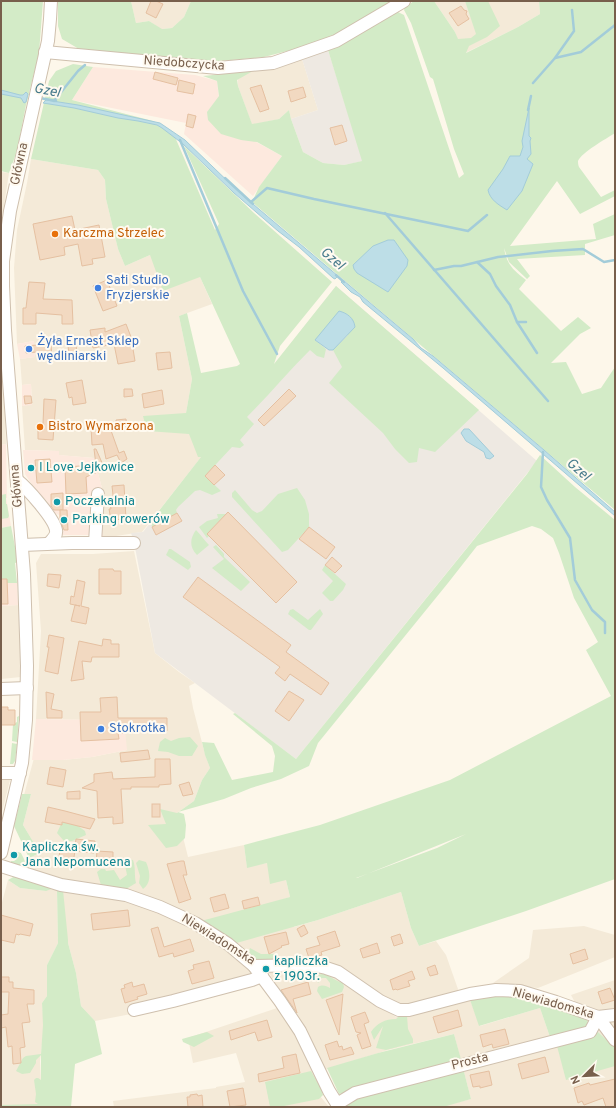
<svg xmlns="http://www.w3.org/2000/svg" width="616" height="1108" font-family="Overpass,sans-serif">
  <rect width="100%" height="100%" fill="#fdf7ea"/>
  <g fill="#f4ead8">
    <path d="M 131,1 L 191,1 L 184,17 L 172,28 L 161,29 L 149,21 L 136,23 Z"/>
    <path d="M 434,1 L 539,1 L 540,14 L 518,27 L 465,53 L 459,44 L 455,32 Z"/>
    <path d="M 302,59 L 318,110 L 291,119 L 289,110 L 279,119 L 252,125 L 238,86 L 237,72 Z"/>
    <path d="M 31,159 L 98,170 L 105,180 L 106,199 L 118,249 L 125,266 L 150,255 L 200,277 L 212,304 L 179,316 L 192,379 L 186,413 L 201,414 L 209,447 L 142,532 L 103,538 L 103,492 L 94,458 L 58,455 L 58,451 L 25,450 L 22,406 L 32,404 L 31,384 L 22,385 L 20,359 L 35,357 L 34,341 L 17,344 L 14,268 L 17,230 L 27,183 Z"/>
    <path d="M 1,172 L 9,173 L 1,225 Z"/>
    <path d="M 1,274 L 6,444 L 1,445 Z"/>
    <path d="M 134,551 L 155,653 L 179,672 L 195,683 L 189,686 L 193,708 L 205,754 L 210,768 L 202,780 L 194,801 L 177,813 L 188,857 L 244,845 L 247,867 L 267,863 L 286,880 L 290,897 L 281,900 L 294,927 L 318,920 L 401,892 L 411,928 L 419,946 L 436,941 L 446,955 L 459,992 L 407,1005 L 393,1002 L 345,969 L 320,961 L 253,977 L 131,1014 L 95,1021 L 81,1006 L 76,973 L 68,943 L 57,890 L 58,943 L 47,965 L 47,996 L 42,1003 L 44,1027 L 40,1061 L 42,1105 L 1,1105 L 1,906 L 8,880 L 20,888 L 46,891 L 35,880 L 29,858 L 40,853 L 23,825 L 31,794 L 24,795 L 34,758 L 63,760 L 92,757 L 127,750 L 92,720 L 36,719 L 41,631 L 36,563 L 41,554 L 93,554 Z"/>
    <path d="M 19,605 L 21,677 L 1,679 L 1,606 Z"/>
    <path d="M 1,777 L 7,777 L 10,780 L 1,816 Z"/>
    <path d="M 584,926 L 615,935 L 615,957 L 538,988 L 493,983 L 529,958 L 533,930 Z"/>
    <path d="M 307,967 L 331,972 L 396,1017 L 406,1016 L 469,997 L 480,1026 L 540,1008 L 551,1040 L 615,1066 L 615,1107 L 439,1107 L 471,1099 L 454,1034 L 388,1050 L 324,1070 L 299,1020 L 269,973 L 291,972 Z"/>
    <path d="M 615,980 L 615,1048 L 597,1031 L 590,1030 L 571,995 Z"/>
    <path d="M 280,1007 L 300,1040 L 323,1091 L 320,1096 L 329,1107 L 114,1107 L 113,1101 L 216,1088 L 216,1087 L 245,1082 L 236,1053 L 193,1063 L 188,1038 Z"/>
  </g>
  <g fill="#fde9de">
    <path d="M 93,67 L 195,75 L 217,81 L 221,114 L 208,116 L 282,156 L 253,196 L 184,134 L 186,123 L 72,100 Z"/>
    <path d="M 34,341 L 35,357 L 20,359 L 17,344 Z"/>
    <path d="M 31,384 L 32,405 L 22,406 L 22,385 Z"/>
    <path d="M 6,444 L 7,498 L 6,498 L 11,526 L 1,528 L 1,445 Z"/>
    <path d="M 23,450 L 59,451 L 59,455 L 94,458 L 103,492 L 103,538 L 93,535 L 60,535 L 58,528 L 59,515 L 51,511 L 47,501 L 35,489 L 25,474 Z"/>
    <path d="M 1,583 L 17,583 L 18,605 L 1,606 Z"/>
    <path d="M 36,719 L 92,720 L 124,719 L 127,750 L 92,757 L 63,760 L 32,760 Z"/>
  </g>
  <g fill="#eee9e2">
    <path d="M 328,50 L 363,161 L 344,165 L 323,163 L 303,152 L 291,119 L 318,110 L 302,59 Z"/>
    <path d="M 336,286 L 537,461 L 296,759 L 155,653 L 134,542 L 131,533 L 143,532 Z"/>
  </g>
  <g fill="#d3ebc7" fill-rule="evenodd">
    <path d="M 1,1 L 43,1 L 39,53 L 26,105 L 17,151 L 9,173 L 1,171 Z"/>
    <path d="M 58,1 L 131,1 L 136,23 L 149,21 L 162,29 L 172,28 L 184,17 L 191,1 L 394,1 L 366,19 L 332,36 L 295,49 L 264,57 L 220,61 L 176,60 L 132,56 L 79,49 L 62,39 L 58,26 Z"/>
    <path d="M 414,1 L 434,1 L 455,32 L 458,39 L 471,38 L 476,34 L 465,1 L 488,1 L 500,26 L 487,37 L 469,46 L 466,53 L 518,27 L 540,14 L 539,1 L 615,1 L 615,133 C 606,139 582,152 578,161 C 578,162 578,165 579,167 L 601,197 L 615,190 L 615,196 L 580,214 L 557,181 L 510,246 L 596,239 L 593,224 L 615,214 L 615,235 L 585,244 L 585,255 L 517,259 L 530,276 L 527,279 L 509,262 L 504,248 C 507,265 513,270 526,280 L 519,289 L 561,331 L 578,317 L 591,328 L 580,334 L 551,363 L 566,362 L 582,394 L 601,388 L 615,367 L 615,510 L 252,202 L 259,187 L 282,156 L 257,142 L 241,140 L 221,134 L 208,120 L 207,112 L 219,96 L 217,81 L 203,76 L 253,71 L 237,80 L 238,86 L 252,124 L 279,119 L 289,110 L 291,119 L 303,152 L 323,163 L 344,165 L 362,161 L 328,50 L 398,12 L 404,15 L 459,178 L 464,174 L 454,149 L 433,79 L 430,77 L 411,23 L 404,10 L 405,7 Z"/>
    <path d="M 73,64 L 93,67 L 72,100 L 153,121 L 175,137 L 215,230 L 219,224 L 184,146 L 254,213 L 332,282 L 280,346 L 274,364 L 336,286 L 479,410 L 435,452 L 419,448 L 417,462 L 409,463 L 395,449 L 383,433 L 329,383 L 342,367 L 333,350 L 348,335 L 315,340 L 326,349 L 324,358 L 317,356 L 310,350 C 288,372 269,395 247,417 L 254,424 L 240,440 L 244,445 L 240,448 L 232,447 L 205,476 L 221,491 L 212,495 L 200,490 L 195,491 L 178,507 L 176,510 L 177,513 L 152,527 L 151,521 L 201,457 L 198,457 L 189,434 L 147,431 L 143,416 L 186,413 L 192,379 L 179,316 L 187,313 L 201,373 L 237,366 L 240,364 L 200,277 L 163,291 L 150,255 L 125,266 L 118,249 L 106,199 L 105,180 L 98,170 L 31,159 L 49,81 L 56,71 Z"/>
    <path d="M 540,455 L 575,487 L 615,520 L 615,879 L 526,911 L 419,946 L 411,928 L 401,892 L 318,920 L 233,944 L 201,921 L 290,897 L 286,880 L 270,884 L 267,863 L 247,868 L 244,845 L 320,825 L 450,780 L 611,696 L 586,650 L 598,642 L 574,598 L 559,553 L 553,538 L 541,529 L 532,526 L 477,546 L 448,583 L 318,743 L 309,766 L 281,779 L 251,788 L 224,799 L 178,812 L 184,814 L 186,825 L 185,838 L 177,846 L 166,848 L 148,825 L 166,824 L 160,809 L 177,813 L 194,801 L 202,780 L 210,768 L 205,755 L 202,742 L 214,743 L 232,780 L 273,772 L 275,756 L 272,746 L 233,714 L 235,713 L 296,759 L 527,474 ZM 466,834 L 437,848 L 356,878 L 357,878 Z"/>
    <path d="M 297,488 L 305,500 L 309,514 L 309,527 L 288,550 L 282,552 L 232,497 L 232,493 L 235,490 L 252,510 L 257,513 L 262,511 L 278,494 Z"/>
    <path d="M 6,494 L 6,504 L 7,504 L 9,516 L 8,518 L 1,519 L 1,495 Z"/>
    <path d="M 217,514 L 226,514 L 207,534 L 209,536 L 207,538 L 199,527 L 207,521 L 218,518 Z"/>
    <path d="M 11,526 L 18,562 L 15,563 L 17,583 L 1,583 L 1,528 Z"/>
    <path d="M 196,530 C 201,535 204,540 209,545 L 197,555 C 189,547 190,538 196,530 Z"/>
    <path d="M 216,545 L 224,554 L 224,557 L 250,582 L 241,591 L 212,568 L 224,559 L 213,547 Z"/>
    <path d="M 169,549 L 171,549 L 190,562 L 191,567 L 188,570 L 166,555 Z"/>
    <path d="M 325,565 L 346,584 L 343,590 L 333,601 L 330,601 L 322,593 L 333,581 L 322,570 Z"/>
    <path d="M 293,609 L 308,620 L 320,609 L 323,614 L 311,630 L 309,630 L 288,614 L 290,610 Z"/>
    <path d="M 19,716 L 17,742 L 12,741 L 13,724 L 17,722 L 17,717 Z"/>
    <path d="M 190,737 L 198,746 L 192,756 L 179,756 L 168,752 L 158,751 L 160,742 L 165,738 L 171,741 L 179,738 Z"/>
    <path d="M 12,743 L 17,744 L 15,761 L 13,764 L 10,764 Z"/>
    <path d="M 22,794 L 31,794 L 23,825 L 40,853 L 29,858 L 14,826 Z"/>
    <path d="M 62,822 L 78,826 L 85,831 L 86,835 L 72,841 L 64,841 L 57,833 Z"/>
    <path d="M 18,852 L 21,853 L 29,869 L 15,865 L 11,863 L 11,861 L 14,861 L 17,859 Z"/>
    <path d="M 129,859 L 133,860 C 136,868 134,875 136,883 L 126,889 L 101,885 L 97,872 L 101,869 L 105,869 L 106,871 L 114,870 L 120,880 L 127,875 L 125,865 Z"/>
    <path d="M 139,860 L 146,862 C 150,871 152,883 143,889 L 139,883 L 140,876 L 136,863 Z"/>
    <path d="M 17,875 L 54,888 L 46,891 L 20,888 L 8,880 Z"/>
    <path d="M 57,890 L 63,890 L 68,940 L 68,943 L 76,973 L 81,1006 L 95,1021 L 102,1054 L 75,1064 L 71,1107 L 1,1107 L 1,1105 L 38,1104 L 35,1102 L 36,1094 L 34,1080 L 36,1078 L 38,1078 L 41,1080 L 41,1055 L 36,1060 L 36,1063 L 30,1073 L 22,1074 L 16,1071 L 23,1058 L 26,1056 L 41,1054 L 43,1025 L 42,1003 L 47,996 L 47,965 L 58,943 Z"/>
    <path d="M 250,948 L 261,954 L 277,954 L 278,956 L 275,962 L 260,962 L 250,954 L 249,951 Z"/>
    <path d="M 323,974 C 331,976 335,981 343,983 L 344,987 L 342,992 L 322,999 L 317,991 L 318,987 C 323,984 326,986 330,988 L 330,983 L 326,978 L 322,978 L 318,983 L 315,975 Z"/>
    <path d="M 508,995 L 541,1003 L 587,1019 L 590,1030 L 551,1040 L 540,1008 L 479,1026 L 469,997 Z"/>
    <path d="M 400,1015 L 407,1016 L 408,1029 L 413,1039 L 413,1043 L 386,1050 L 376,1048 L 383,1026 L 374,1040 L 371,1032 C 377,1023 385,1019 396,1019 Z"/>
    <path d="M 597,1031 L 615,1048 L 615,1066 L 566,1080 L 557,1046 Z"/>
    <path d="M 207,1032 L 214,1036 L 194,1047 L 183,1042 L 182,1039 Z"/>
    <path d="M 454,1034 L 462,1063 L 339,1094 L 327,1068 L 378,1053 Z"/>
    <path d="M 463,1068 L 471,1099 L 443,1107 L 347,1107 L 344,1103 L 353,1097 Z"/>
    <path d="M 311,1071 L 322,1091 L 323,1095 L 319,1099 L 279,1107 L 270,1107 L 265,1082 Z"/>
  </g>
  <g fill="#bddee7" stroke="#a3ccd9">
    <path d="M 1,90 L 20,95 L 23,95 L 26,92 L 28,94 L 26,102 L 24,103 L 21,98 L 1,94 Z"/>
    <path d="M 46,100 L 78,105 L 160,123 L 185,140 L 240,193 L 338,276 L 335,279 L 333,278 L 299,247 L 278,231 L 234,193 L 183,144 L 162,128 L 157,125 L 138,121 L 118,118 L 74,108 L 43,103 Z"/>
    <path d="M 529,108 L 529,136 L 531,138 L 530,141 L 531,154 L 527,159 L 533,164 L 522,191 L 507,210 C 499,205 490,200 488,190 L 503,169 L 510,156 L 520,156 L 523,147 L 522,141 Z"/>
    <path d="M 388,240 L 394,240 L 408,260 L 407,266 L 388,292 L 357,273 L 354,269 L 353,265 L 373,246 Z"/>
    <path d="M 343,280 L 413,339 L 421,348 L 433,356 L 544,450 L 615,512 L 615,516 L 443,368 L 363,302 L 360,297 L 351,292 L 341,282 Z"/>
    <path d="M 339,311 C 347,313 354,318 355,327 L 333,350 L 329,350 L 315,340 Z"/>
    <path d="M 464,429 L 469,429 L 494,456 L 490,459 L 486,458 L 484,452 L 466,441 L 461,433 Z"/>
  </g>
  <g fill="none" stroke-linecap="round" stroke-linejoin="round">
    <g stroke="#a3ccd9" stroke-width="2.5">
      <path d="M 555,58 L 574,31 L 572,10"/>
      <path d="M 533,83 L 555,58 L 581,52 L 615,25"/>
      <path d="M 40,98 L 56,101"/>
      <path d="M 54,101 L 78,71 L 85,65"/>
      <path d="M 528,110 L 531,96"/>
      <path d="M 180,140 L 243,291 L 277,354"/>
      <path d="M 225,178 L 253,204"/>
      <path d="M 251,202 L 267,188 L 314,199 L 468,231 L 487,215"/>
      <path d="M 385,213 L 548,401"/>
      <path d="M 477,262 L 490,274 L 496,286 L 510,305 L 517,322 L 537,353"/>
      <path d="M 434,270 L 454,266 L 461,266 L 498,257 L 552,251 L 583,249 L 604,262 L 615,260"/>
      <path d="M 336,275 L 344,282"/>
      <path d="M 517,322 L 526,322"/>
      <path d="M 543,452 L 541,487 L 547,500 L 570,538 L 575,580 L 592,610 L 605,622 L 605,633"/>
    </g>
  </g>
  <g fill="#f2d9c1" stroke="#e5c0a1">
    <path d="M 151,1 L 156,1 L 163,4 L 156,18 L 146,13 Z"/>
    <path d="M 461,6 L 464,10 L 467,11 L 466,14 L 469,19 L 458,26 L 449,13 Z"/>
    <path d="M 155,72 L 178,78 L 176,85 L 153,79 Z"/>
    <path d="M 179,80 L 195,84 L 193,94 L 177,91 Z"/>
    <path d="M 261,85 L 269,109 L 260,112 L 250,88 Z"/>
    <path d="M 303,87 L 306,97 L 291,102 L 288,91 Z"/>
    <path d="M 188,114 L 196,116 L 193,128 L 186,126 Z"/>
    <path d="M 342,125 L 347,141 L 335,145 L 330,128 Z"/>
    <path d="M 72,216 L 75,230 L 99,225 L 105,257 L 92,259 L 93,264 L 82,266 L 78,244 L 64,247 L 65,255 L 40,260 L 33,224 Z"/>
    <path d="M 107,280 L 117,306 L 103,311 L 93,286 Z"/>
    <path d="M 29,282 L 45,283 L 43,299 L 72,300 L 73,324 L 62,324 L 62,315 L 36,313 L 36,324 L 23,324 L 23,308 L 26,308 Z"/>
    <path d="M 126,324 L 131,337 L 135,361 L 118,364 L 114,344 L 93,348 L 90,330 L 105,328 L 105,332 Z"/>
    <path d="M 51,344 L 52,357 L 38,358 L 37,352 L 26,353 L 25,346 Z"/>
    <path d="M 76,344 L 77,354 L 69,355 L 68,345 Z"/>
    <path d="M 170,352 L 172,368 L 158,370 L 156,353 Z"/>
    <path d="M 82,380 L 86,403 L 73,405 L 72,397 L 69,398 L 66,383 Z"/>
    <path d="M 124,389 L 132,389 L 133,396 L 124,397 Z"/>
    <path d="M 289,389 L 296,396 L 264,426 L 258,420 Z"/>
    <path d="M 162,390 L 164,404 L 144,408 L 142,394 Z"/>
    <path d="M 24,396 L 31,396 L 32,403 L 25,404 Z"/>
    <path d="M 44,399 L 56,400 L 53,440 L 38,439 L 38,424 L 43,424 Z"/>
    <path d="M 126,419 L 127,430 L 116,430 L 116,420 Z"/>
    <path d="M 109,425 L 119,453 L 124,451 L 127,459 L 121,463 L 117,455 L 106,459 L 103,444 L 92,445 L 91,427 Z"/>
    <path d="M 94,449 L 96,449 L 103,465 L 114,464 L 114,465 L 86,477 L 87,493 L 66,494 L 65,467 L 96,465 Z"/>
    <path d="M 50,459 L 52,482 L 37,483 L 35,460 Z"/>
    <path d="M 215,465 L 225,475 L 214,485 L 205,476 Z"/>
    <path d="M 124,485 L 126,519 L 111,520 L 109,509 L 111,509 L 110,504 L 114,504 L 112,486 Z"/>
    <path d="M 63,493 L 63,510 L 54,510 L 51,506 L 51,494 Z"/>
    <path d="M 60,510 L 67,510 L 68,530 L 64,530 L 60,520 Z"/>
    <path d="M 228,512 L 297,582 L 276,603 L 207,534 Z"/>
    <path d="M 177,513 L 182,521 L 156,535 L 152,527 Z"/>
    <path d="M 309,527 L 335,547 L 326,559 L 299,539 Z"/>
    <path d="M 332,557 L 342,566 L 335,573 L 325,565 Z"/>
    <path d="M 99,569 L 113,569 L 114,571 L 121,571 L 121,594 L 99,594 Z"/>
    <path d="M 48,574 L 61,575 L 59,588 L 47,586 Z"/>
    <path d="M 198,577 L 291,645 L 286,652 L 329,683 L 321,695 L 290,674 L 285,681 L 275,673 L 280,667 L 183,597 Z"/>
    <path d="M 1,579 L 7,579 L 8,604 L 1,604 Z"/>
    <path d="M 77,580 L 85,582 L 81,606 L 89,608 L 86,624 L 71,621 L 75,605 L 80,606 L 70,604 L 71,596 L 74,597 Z"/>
    <path d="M 49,635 L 64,638 L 58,674 L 45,671 L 49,647 L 47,647 Z"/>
    <path d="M 103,639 L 111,640 L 111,644 L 119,644 L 119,657 L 92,657 L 91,662 L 82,661 L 84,679 L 71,681 L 79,641 L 102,646 Z"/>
    <path d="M 289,691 L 304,700 L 289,721 L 275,711 Z"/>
    <path d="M 46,692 L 54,694 L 51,709 L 62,711 L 62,718 L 47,718 Z"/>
    <path d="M 117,697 L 118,718 L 167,718 L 167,731 L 153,731 L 153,729 L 149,729 L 149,727 L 122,727 L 123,733 L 118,733 L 119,739 L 81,741 L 80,712 L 101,712 L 100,698 Z"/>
    <path d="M 1,707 L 8,707 L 8,710 L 15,710 L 15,725 L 1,725 Z"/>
    <path d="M 148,750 L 150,759 L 121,762 L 120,753 Z"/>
    <path d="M 155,759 L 170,759 L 171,784 L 159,785 L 159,787 L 131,787 L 131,789 L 121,789 L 123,823 L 113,824 L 113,817 L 98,818 L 97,791 L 82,788 L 94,782 L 94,774 L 112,772 L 113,779 L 155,777 Z"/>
    <path d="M 50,767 L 66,770 L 63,787 L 47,784 Z"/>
    <path d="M 189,782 L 193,794 L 183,796 L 179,785 Z"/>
    <path d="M 80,791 L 80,799 L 67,799 L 67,792 Z"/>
    <rect x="152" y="804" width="8" height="13"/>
    <path d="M 48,807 L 65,811 L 95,819 L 90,829 L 62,822 L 62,825 L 45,822 Z"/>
    <path d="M 76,839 L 95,841 L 94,853 L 75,851 L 73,863 L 58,863 L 61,844 L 75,846 Z"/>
    <path d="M 97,851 L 113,852 L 113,866 L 106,866 L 106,863 L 96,863 Z"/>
    <path d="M 181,861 L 184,861 L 187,875 L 183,875 L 191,899 L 179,903 L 167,864 Z"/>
    <path d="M 225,894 L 229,908 L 214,912 L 210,898 Z"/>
    <path d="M 258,897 L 260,905 L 244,909 L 242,901 Z"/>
    <path d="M 128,910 L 130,926 L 93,930 L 91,914 Z"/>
    <path d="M 1,915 L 33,924 L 30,936 L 20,934 L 19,935 L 16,934 L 14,943 L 1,940 Z"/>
    <path d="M 304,925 L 308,933 L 301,937 L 297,929 Z"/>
    <path d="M 158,927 L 164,947 L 190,939 L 194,951 L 174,957 L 173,953 L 159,957 L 151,929 Z"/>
    <path d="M 335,931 L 340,946 L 321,952 L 322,955 L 309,958 L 306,949 L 320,945 L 317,937 Z"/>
    <path d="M 286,932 L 289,944 L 281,946 L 282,947 L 269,954 L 264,937 Z"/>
    <path d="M 400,934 L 403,943 L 394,946 L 391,937 Z"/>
    <path d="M 377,943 L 380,953 L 363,958 L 360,949 Z"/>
    <path d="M 585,949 L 588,959 L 573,964 L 570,954 Z"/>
    <path d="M 209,961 L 214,978 L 192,984 L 188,971 L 194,969 L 193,965 Z"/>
    <path d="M 435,965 L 438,974 L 430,976 L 427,968 Z"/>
    <path d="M 412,971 L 415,979 L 408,981 L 410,986 L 397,990 L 396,989 L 393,990 L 390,980 Z"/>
    <path d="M 1,977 L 9,977 L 9,982 L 13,982 L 13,988 L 34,990 L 34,1004 L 27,1004 L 30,1022 L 22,1023 L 25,1047 L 20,1048 L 21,1063 L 13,1064 L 12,1046 L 8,1047 L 6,1027 L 1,1028 L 1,1015 L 8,1014 L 9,992 L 1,992 Z"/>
    <path d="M 132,982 L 133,987 L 144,984 L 147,994 L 137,997 L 138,999 L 125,1003 L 121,989 L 125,988 L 124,985 Z"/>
    <path d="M 308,982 L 311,994 L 293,999 L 297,1013 L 281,990 Z"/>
    <path d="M 610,988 L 615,1000 L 602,1004 L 598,992 Z"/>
    <path d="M 343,994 L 339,1035 L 326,1000 Z"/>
    <path d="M 458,1010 L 462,1026 L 438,1033 L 433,1017 Z"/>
    <path d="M 365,1012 L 369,1022 L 364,1024 L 371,1046 L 362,1049 L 357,1035 L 361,1033 L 356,1032 L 351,1017 Z"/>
    <path d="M 267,1020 L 272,1037 L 258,1041 L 255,1032 L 231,1040 L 229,1031 Z"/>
    <path d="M 505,1029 L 509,1044 L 493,1048 L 492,1044 L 483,1047 L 480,1035 Z"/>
    <path d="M 337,1041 L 339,1047 L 342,1046 L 343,1050 L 351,1047 L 354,1054 L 330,1060 L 325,1045 Z"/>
    <path d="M 296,1054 L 300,1073 L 259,1082 L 258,1074 L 284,1068 L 282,1057 Z"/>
    <path d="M 545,1057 L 549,1072 L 522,1079 L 518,1064 Z"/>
    <path d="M 489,1071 L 492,1085 L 480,1088 L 480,1086 L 473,1087 L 470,1075 Z"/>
    <path d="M 615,1079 L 615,1107 L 606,1107 L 603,1098 L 584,1105 L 582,1101 L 578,1103 L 574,1088 L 589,1083 L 590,1085 Z"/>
    <path d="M 243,1088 L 246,1105 L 230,1107 L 227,1091 Z"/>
    <path d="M 197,1094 L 198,1096 L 202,1095 L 203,1107 L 188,1107 L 187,1097 L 190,1097 L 190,1095 Z"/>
  </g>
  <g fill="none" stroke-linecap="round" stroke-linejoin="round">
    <defs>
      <g id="minor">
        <path d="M 45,52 L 218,68 L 273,63 L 336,41 L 404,1"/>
        <path d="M 17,480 C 27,488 54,518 56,530 C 57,536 53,539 49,543"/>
        <path d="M 95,543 L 98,494"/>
        <path d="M 22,545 L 72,543 L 134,543"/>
        <path d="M 1,689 L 27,688"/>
        <path d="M 1,773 L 20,773"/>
        <path d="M 1,853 L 22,763 L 26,720 L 27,666 L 24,574 L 5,330 L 3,286 L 3,261 L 10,211 L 48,41 L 50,19 L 51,1"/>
        <path d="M 1,866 L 61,885 L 126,895 L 160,907 L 195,923 L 228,944 L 254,966 L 280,1001 L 300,1031 L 329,1091 L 339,1107"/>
        <path d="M 254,966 L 312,965 L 326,968 L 338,972 L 380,1001 L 399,1010 L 409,1010 L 470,994 L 496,990 L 520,991 L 556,1002 L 598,1017 L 615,1015"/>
        <path d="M 134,1010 L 173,1001 L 252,980 L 262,976"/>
        <path d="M 337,1104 L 355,1093 L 590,1032 L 598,1017 L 615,1040"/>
      </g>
    </defs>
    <use href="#minor" stroke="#cfc0ae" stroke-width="14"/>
    <use href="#minor" stroke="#fff" stroke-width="12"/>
  </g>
  <g fill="#e8710a" stroke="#fffaf0" stroke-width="1.5">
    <circle cx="55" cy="234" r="4"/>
    <circle cx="40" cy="427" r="4"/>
  </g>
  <g fill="#3f7fe0" stroke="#fffaf0" stroke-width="1.5">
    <circle cx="98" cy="288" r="4"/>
    <circle cx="29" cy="349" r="4"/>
    <circle cx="101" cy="729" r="4"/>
  </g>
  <g fill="#0f9aa8" stroke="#fffaf0" stroke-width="1.5">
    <circle cx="31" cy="468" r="4"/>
    <circle cx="57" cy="502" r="4"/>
    <circle cx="64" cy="520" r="4"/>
    <circle cx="14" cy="855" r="4"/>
    <circle cx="266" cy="969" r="4"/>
  </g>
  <g text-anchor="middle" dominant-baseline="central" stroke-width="4" stroke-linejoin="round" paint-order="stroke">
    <g font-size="13" fill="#785f4c" stroke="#fffaf0">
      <text transform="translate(184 64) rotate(4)">Niedobczycka</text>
      <text transform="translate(20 164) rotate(-78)">Główna</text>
      <text transform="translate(17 486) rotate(-95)">Główna</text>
      <text transform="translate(218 940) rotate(32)">Niewiadomska</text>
      <text transform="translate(553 1004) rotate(16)">Niewiadomska</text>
      <text transform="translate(470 1062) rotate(-14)">Prosta</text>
    </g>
    <g font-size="13" fill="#c56008" stroke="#fffaf0" text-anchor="start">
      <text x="63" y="234">Karczma Strzelec</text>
      <text x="48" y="427">Bistro Wymarzona</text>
    </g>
    <g font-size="13" fill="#366cbe" stroke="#fffaf0" text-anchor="start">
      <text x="106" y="281">Sati Studio<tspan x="106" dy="15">Fryzjerskie</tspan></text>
      <text x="37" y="342">Żyła Ernest Sklep<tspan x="37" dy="15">wędliniarski</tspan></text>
      <text x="109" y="729">Stokrotka</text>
    </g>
    <g font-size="13" fill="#0d838f" stroke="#fffaf0" text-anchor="start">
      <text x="39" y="468">I Love Jejkowice</text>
      <text x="65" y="502">Poczekalnia</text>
      <text x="72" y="520">Parking rowerów</text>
      <text x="22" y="848">Kapliczka św.<tspan x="22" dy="15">Jana Nepomucena</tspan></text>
      <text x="274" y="962">kapliczka<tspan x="274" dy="15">z 1903r.</tspan></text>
    </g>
    <g font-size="14" font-style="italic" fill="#467a8b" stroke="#fffaf0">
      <text transform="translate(47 91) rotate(11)">Gzel</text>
      <text transform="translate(332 259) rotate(41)">Gzel</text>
      <text transform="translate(578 470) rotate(41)">Gzel</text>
    </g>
  </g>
  <rect width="616" height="1108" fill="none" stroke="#785f4c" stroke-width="4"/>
  <g transform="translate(584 1076) rotate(246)" stroke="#fffaf0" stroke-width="3" paint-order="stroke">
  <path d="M0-3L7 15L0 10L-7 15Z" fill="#785f4c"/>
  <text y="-6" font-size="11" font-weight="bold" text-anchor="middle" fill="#785f4c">N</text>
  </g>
</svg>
